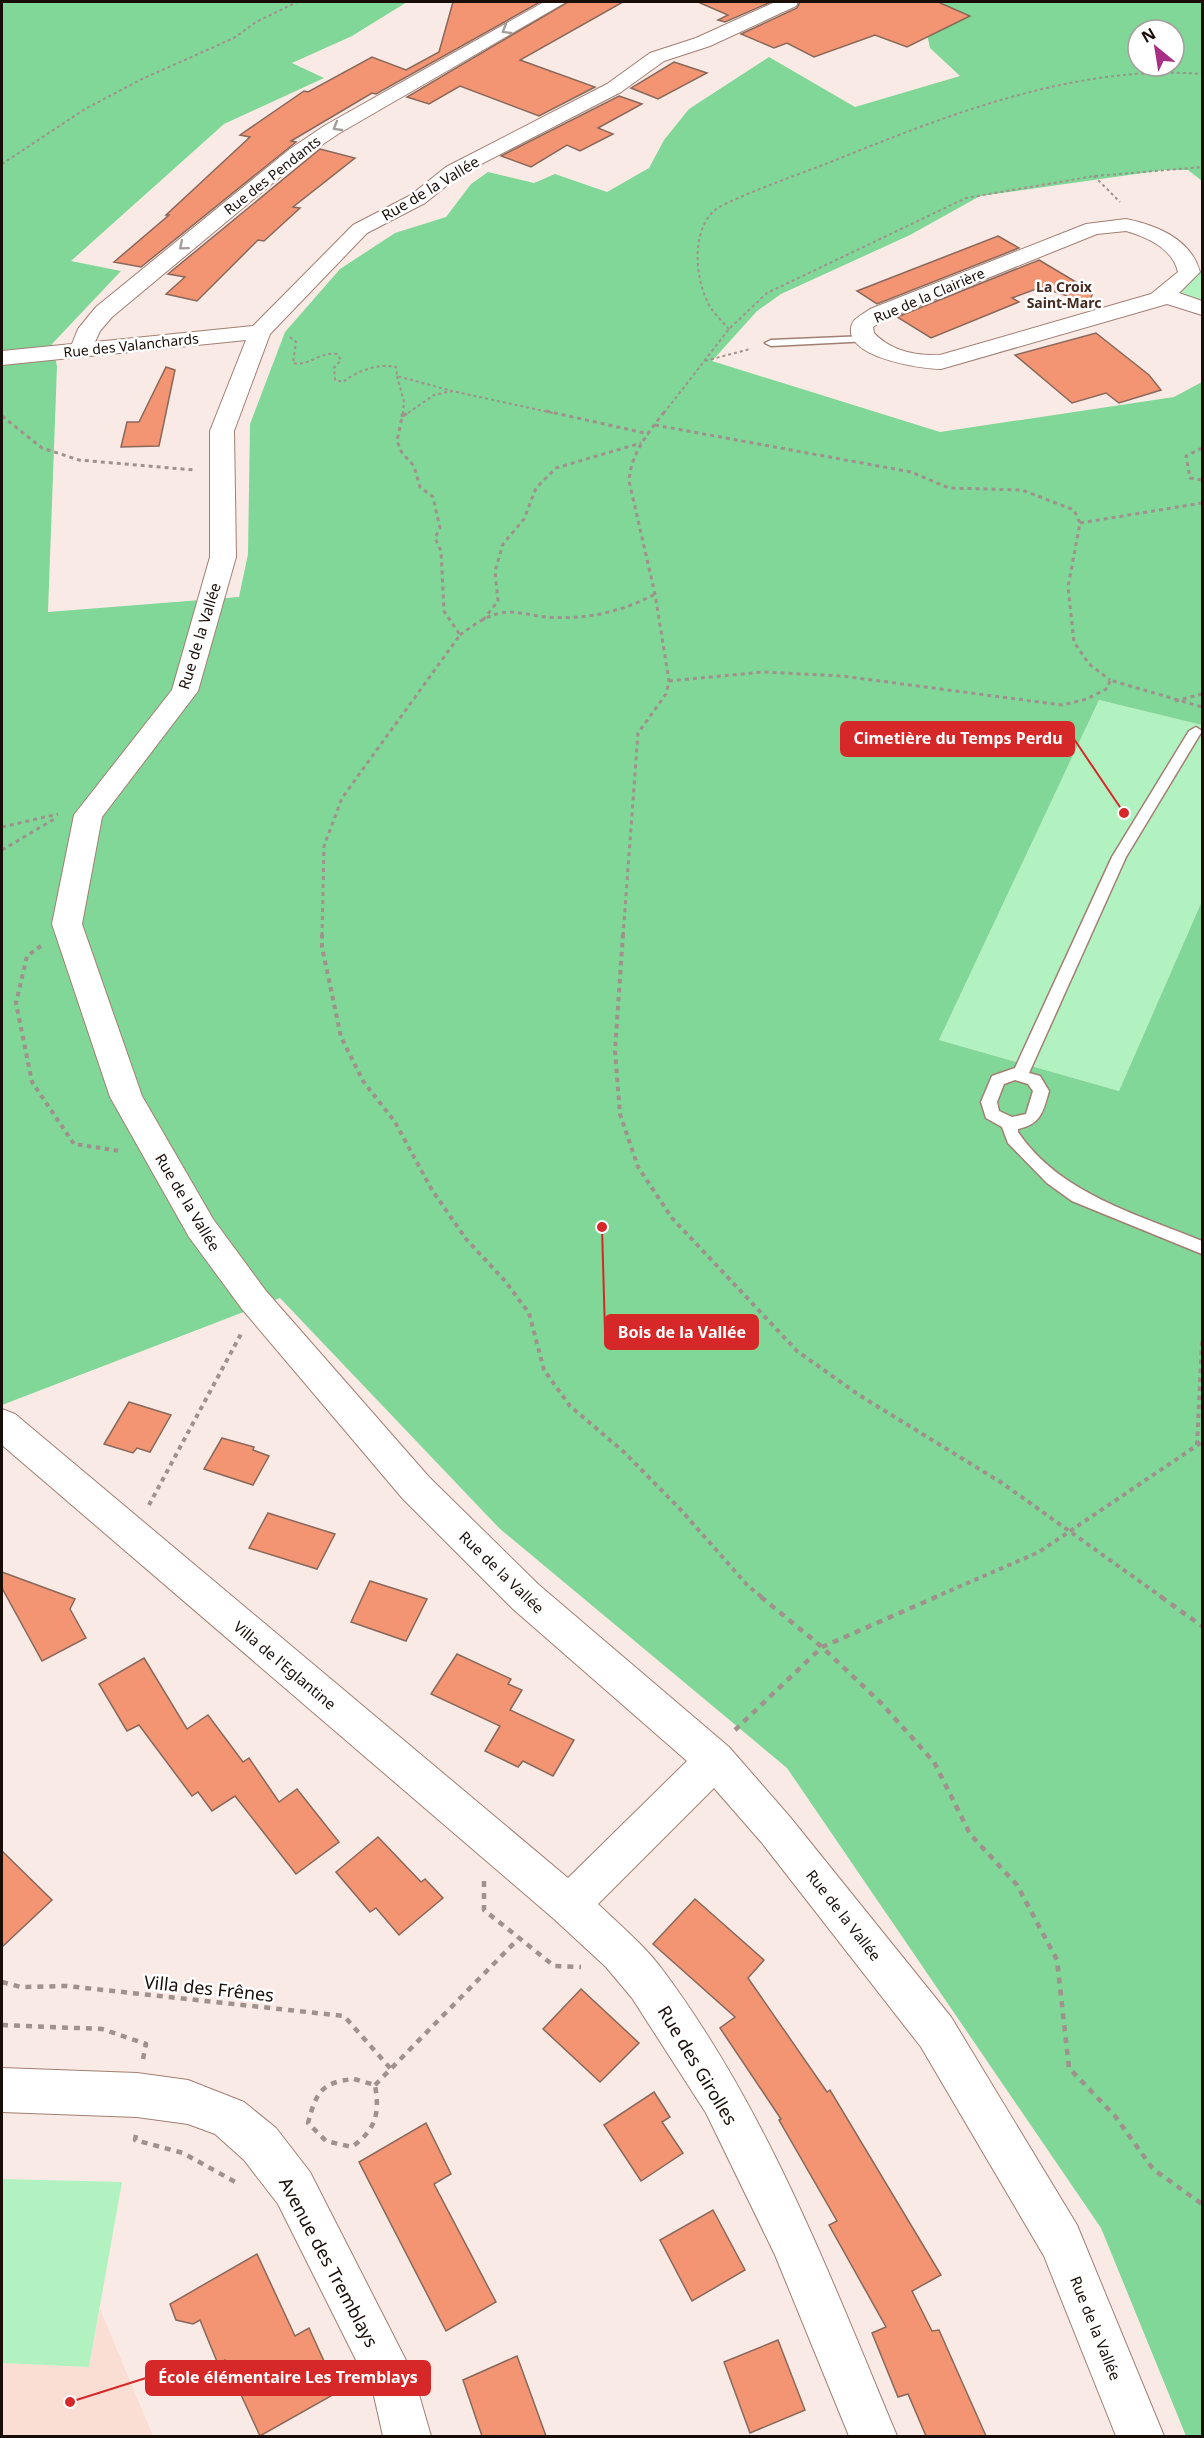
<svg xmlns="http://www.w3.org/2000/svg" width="1204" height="2438" font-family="'Noto Sans',sans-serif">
  <rect width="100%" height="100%" fill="#faeae5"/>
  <path fill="#faded4" d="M 100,2309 L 153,2436 L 2,2436 L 2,2363 L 89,2367 Z"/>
  <g fill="#b2f2c1">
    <path d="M 1198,270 L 1202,272 L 1202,303 L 1187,298 L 1179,290 Z"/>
    <path d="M 1099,700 L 1202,725 L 1202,901 L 1119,1091 L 939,1040 Z"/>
    <path d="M 2,2179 L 122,2182 L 89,2367 L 2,2363 Z"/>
  </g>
  <path fill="#80d797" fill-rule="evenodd" d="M 2,2 L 407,2 L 352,36 L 292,63 L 324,78 L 224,124 L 71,261 L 121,271 L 52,344 L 57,366 L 48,612 L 239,597 L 248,554 L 250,424 L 285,332 L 340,269 L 395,233 L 446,217 L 471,184 L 488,172 L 534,183 L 555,174 L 607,192 L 649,168 L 664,140 L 689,109 L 769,57 L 855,107 L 960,76 L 930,48 L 923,15 L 943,2 L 1202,2 L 1202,181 L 1188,170 L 1164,170 L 980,196 L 910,235 L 781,294 L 757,311 L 712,361 L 940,432 L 1174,397 L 1202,382 L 1202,725 L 1099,700 L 939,1040 L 1119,1091 L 1202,901 L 1202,2436 L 1186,2436 L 1101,2228 L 787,1768 L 499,1528 L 280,1298 L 2,1405 ZM 1138,30 L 1174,30 L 1174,66 L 1138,66 Z"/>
  <g fill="#f39472" stroke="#89685c" stroke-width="1.5">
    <path d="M 453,2 L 540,2 L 376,94 L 372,93 L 291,141 L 296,142 L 141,267 L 114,262 L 169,215 L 166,215 L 250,137 L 240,135 L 304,91 L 308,92 L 372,57 L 406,70 L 439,52 Z"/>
    <path d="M 568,2 L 623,2 L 520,60 L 595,87 L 539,116 L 460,86 L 429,104 L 407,97 Z"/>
    <path d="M 698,2 L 771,2 L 725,22 L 718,20 L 728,15 Z"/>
    <path d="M 800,2 L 938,2 L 970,16 L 907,47 L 875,35 L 814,57 L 787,43 L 774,48 L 741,34 L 797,8 Z"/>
    <path d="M 674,62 L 707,73 L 658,99 L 631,88 Z"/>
    <path d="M 619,96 L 642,104 L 598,128 L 613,134 L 580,151 L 567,145 L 531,167 L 501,156 Z"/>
    <path d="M 320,149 L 355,158 L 293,207 L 300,208 L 264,241 L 258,240 L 197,301 L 166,294 L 185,277 L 168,274 Z"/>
    <path d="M 998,236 L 1019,248 L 877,304 L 857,291 Z"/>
    <path d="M 1039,260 L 1093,292 L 1089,303 L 1037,286 L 1039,288 L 1012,298 L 1019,302 L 931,338 L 897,317 Z"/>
    <path d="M 1096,333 L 1149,375 L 1161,390 L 1119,403 L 1106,393 L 1072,403 L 1015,355 Z"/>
    <path d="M 166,367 L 175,370 L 159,446 L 121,447 L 127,422 L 139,422 Z"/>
    <path d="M 129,1402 L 171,1415 L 150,1452 L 137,1448 L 133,1453 L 104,1444 Z"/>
    <path d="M 222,1438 L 254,1447 L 253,1450 L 269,1456 L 253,1485 L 204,1469 Z"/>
    <path d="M 268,1513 L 335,1534 L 317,1569 L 249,1548 Z"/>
    <path d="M 2,1572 L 75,1599 L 70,1609 L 86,1638 L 42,1661 L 2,1588 Z"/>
    <path d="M 370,1581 L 427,1599 L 406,1641 L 351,1622 Z"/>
    <path d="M 457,1654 L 511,1679 L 508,1684 L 522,1690 L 510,1710 L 574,1740 L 553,1776 L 523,1761 L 518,1767 L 485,1751 L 500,1726 L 431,1694 Z"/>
    <path d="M 144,1658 L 187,1729 L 208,1715 L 243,1762 L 249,1758 L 279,1802 L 297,1789 L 339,1842 L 296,1874 L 235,1796 L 212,1811 L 198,1792 L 192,1796 L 139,1725 L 127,1731 L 99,1684 Z"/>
    <path d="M 378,1837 L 421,1882 L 425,1879 L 443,1898 L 399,1935 L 376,1908 L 370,1912 L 336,1872 Z"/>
    <path d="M 2,1851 L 52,1900 L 2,1947 Z"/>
    <path d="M 695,1899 L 764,1960 L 748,1978 L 827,2092 L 830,2090 L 941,2275 L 912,2291 L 932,2331 L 939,2330 L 986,2436 L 926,2436 L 908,2394 L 898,2397 L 872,2333 L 886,2327 L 829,2225 L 837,2221 L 779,2120 L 781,2119 L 720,2028 L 735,2017 L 653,1944 Z"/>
    <path d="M 581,1989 L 639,2043 L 600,2082 L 543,2029 Z"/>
    <path d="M 654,2092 L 670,2117 L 662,2122 L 683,2153 L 641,2181 L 604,2125 Z"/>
    <path d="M 426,2123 L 451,2174 L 434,2184 L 496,2302 L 446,2331 L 359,2162 Z"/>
    <path d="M 713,2210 L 745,2270 L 692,2301 L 660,2240 Z"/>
    <path d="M 257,2254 L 295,2336 L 309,2328 L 338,2392 L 260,2436 L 225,2360 L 218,2364 L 200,2320 L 193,2324 L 176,2320 L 170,2304 Z"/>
    <path d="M 778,2340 L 805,2410 L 750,2433 L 724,2362 Z"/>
    <path d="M 517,2356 L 546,2436 L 482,2436 L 463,2380 Z"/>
  </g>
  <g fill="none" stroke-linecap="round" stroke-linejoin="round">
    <defs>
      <g id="lane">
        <path d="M 866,336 L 870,337 L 870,341 L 771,346 L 765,343 L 771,340 Z"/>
        <path d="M 1196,727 L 1202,731 L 1126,857 L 1029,1073 L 1040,1076 L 1049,1091 C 1043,1112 1041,1124 1018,1129 L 1018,1132 C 1060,1194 1137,1214 1202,1241 L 1202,1254 L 1072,1201 L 1047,1183 L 1008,1143 L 1002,1127 L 986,1118 L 981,1102 L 992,1076 L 1015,1068 L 1112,857 L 1189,731 ZM 1015,1080 L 1028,1084 L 1033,1091 L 1026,1114 L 1012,1117 L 999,1111 L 997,1102 L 1004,1084 Z"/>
      </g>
      <g id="street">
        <path d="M 544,2 L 566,2 L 338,134 L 304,157 L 112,317 L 100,331 L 95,342 L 253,326 L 353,225 L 411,195 L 446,167 L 607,84 L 650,53 L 696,38 L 775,2 L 798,2 L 796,6 L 710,46 L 664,61 L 621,92 L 460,175 L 425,203 L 367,233 L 270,334 L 234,431 L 236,557 L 198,691 L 102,817 L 82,924 L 142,1096 L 213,1219 L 266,1291 L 429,1477 L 539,1585 L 729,1747 L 790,1817 L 951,2017 L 1077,2225 L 1164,2436 L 1116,2436 L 1044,2256 L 921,2047 L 762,1843 L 714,1788 L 598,1904 C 620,1925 644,1945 662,1969 C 767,2109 830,2276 897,2436 L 849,2436 L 775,2255 L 706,2113 L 632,1998 L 606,1967 L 554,1919 L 2,1445 L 2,1409 L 15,1414 L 568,1878 L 687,1761 L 513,1609 L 403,1499 L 242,1309 L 189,1237 L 110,1097 L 52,924 L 74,815 L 172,690 L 210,557 L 210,431 L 246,340 L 2,365 L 2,351 L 72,344 L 78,329 L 96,307 L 290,149 L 324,126 Z"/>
        <path d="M 1126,219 C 1156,225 1191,239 1200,272 L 1179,293 L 1202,301 L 1202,315 L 1167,304 L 941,369 C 922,369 840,357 852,324 C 854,318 865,313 870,309 L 1086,224 ZM 1126,231 C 1147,237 1173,249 1178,272 L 1151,294 L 940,355 C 916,356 891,351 874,333 L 873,327 L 886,319 L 1097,234 Z"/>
        <path d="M 2,2068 L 137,2073 L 188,2080 L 244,2102 L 276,2128 L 310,2172 L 413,2374 L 431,2436 L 383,2436 L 374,2396 L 278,2204 L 244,2160 L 215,2134 L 188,2124 L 137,2117 L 2,2112 Z"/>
      </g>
    </defs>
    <use href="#lane" stroke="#a17f73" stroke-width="3"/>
    <use href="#street" stroke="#a17f73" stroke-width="2"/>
    <g stroke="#9f918c" stroke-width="2" stroke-dasharray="3 3" stroke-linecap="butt">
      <path d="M 2,164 L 85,109 L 142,79 L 234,38 L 256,22 L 297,2"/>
      <path d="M 1094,176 L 1120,202"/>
      <path d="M 729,329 C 722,321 713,313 708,303 C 694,276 691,225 719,207 C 753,190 792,177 828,163 C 945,116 1074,64 1202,74"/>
      <path d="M 290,337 L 296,342 L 293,363 C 308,367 321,351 337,354 L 341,360 L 334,368 L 335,380 L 343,382 C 357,371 378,363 396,367 L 397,376 L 452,391"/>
      <path d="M 705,361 L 750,349"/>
      <path d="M 397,376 L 404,402 L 403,413"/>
      <path d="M 408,413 L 434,395 L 452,391 L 553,413"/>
      <path d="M 664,413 L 729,329 L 767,293 L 966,198 L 1094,176 L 1202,167"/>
    </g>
    <g stroke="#9f918c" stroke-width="3" stroke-dasharray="4 4" stroke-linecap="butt">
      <path d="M 546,411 L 649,434"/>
      <path d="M 2,416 L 42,448 L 79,460 L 194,470"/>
      <path d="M 402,417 L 403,411"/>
      <path d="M 655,425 L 911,472 L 949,488 L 1022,490 L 1074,510 L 1080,523 L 1068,587 L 1074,642 L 1089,664 L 1110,680"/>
      <path d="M 1202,448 L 1186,456 L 1190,478 L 1202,480"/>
      <path d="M 1080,523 L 1202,503"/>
      <path d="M 483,620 L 498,601 L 495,571 L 503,544 L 524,519 L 536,488 L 556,468 L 641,443"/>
      <path d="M 460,635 C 472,626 485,616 501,613 C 516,610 532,616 547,617 C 585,620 622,612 655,594"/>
      <path d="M 669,681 L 763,672 L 842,676 L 1062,705 L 1087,699 L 1108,688 L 1110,680 L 1202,707"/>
      <path d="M 1175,701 L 1202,694"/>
      <path d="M 2,827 L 58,814"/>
      <path d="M 2,850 L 56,818"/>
      <path d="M 322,936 L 324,846 L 342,798 L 460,635 L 444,611 L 441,551 L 435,538 L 440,528 L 433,497 L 420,487 L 414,466 L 402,453 L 397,441 L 402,417 L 410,411"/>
      <path d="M 623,936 L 638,733 L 666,694 L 669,681 L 655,594 L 629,481 C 631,453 648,433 665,411"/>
    </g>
    <g stroke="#9f918c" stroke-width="4" stroke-dasharray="4.5 4.5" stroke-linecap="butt">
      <path d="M 322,934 L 322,947 L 341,1037 L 363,1081 L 395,1122 L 432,1190 L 466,1239 L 505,1281 L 529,1313 L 544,1370 L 570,1406 L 624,1452 L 680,1509 L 748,1586 L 763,1598"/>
      <path d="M 623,934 L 615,1051 L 620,1114 L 638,1167 L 672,1218 L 797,1351 L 859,1395 L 1002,1483 L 1163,1598"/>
      <path d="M 41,946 L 27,956 L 16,1003 L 32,1082 L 74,1144 L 120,1151"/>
      <path d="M 1197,1445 L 1202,1341"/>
      <path d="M 149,1505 L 241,1334"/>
      <path d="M 933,1598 L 1039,1552 L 1202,1442"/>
    </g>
    <g stroke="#9f918c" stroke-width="4.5" stroke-dasharray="6 6" stroke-linecap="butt">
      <path d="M 761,1597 L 822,1647 L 881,1703 L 934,1762 L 970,1834 L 1017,1885 L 1057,1960 L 1069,2068 L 1115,2116 L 1153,2169 L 1202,2204"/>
      <path d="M 1161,1597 L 1202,1626"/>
      <path d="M 735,1730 L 822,1647 L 936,1597"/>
      <path d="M 484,1881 L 484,1910 L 554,1966 L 581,1967"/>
      <path d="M 2,1982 L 21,1987 L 67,1986 L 344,2016 L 391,2069"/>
      <path d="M 2,2025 L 102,2029 L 146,2044 L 143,2059"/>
      <path d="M 354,2079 L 375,2085 C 380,2114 376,2129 352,2147 L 326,2141 L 308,2123 C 316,2093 321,2082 354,2079 Z"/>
      <path d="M 375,2085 L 519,1938"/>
      <path d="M 136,2135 L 135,2140 L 183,2153 L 239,2184"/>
    </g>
    <use href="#lane" fill="#fff" fill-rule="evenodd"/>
    <use href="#street" fill="#fff" fill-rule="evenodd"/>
  </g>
  <defs><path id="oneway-chevron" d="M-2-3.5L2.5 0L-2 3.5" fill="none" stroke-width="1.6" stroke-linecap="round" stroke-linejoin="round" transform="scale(1.5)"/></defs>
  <g stroke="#a39e9c">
    <use href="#oneway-chevron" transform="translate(506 30) rotate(150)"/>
    <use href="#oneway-chevron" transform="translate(337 127) rotate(150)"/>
    <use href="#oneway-chevron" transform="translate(183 246) rotate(140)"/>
  </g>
  <g text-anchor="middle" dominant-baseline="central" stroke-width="5" stroke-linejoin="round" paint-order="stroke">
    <g font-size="14" fill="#190d08" stroke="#fff">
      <text transform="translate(272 175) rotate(-38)">Rue des Pendants</text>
      <text transform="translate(929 295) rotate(-23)">Rue de la Clairière</text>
      <text transform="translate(131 345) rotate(-6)">Rue des Valanchards</text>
    </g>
    <g font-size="14" font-weight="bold" fill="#472a20" stroke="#fff">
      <text x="1064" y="286">La Croix<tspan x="1064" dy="16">Saint-Marc</tspan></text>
    </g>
    <g font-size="15" fill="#190d08" stroke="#fff">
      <text transform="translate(430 188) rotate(-31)">Rue de la Vallée</text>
      <text transform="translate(199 636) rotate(-73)">Rue de la Vallée</text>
      <text transform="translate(188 1202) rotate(59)">Rue de la Vallée</text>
      <text transform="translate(502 1572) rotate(44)">Rue de la Vallée</text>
      <text transform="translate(285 1665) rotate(40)">Villa de l'Eglantine</text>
      <text transform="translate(844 1915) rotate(52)">Rue de la Vallée</text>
      <text transform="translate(1096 2328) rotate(68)">Rue de la Vallée</text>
    </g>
    <g font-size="18" fill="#190d08" stroke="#fff">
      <text transform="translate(209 1988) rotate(6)">Villa des Frênes</text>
      <text transform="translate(698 2065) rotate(59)">Rue des Girolles</text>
      <text transform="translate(329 2262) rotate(62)">Avenue des Tremblays</text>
    </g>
  </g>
  <path fill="none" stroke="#d62828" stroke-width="2" d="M1124 813L1074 739M602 1227L605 1332M70 2402L146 2378"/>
  <g fill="#d62828" stroke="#fff" stroke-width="2">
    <circle cx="1124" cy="813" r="6"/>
    <circle cx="602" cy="1227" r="6"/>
    <circle cx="70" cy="2402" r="6"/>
  </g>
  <g fill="#d62828" stroke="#d62828" stroke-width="2">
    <rect x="841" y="722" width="233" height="34" rx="6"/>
    <rect x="605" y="1315" width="153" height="34" rx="6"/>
    <rect x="146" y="2361" width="284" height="34" rx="6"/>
  </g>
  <g font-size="16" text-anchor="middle" font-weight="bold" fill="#fff">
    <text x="958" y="744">Cimetière du Temps Perdu</text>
    <text x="682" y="1338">Bois de la Vallée</text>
    <text x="288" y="2383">École élémentaire Les Tremblays</text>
  </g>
  <rect width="1204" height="2438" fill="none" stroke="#190d08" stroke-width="6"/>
  <g transform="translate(1156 48) rotate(330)"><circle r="28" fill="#ffffff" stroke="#a39e9c" stroke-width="1.5"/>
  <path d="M0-4.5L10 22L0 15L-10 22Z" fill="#a72f85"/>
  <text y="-9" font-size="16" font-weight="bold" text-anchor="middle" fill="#190d08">N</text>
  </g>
</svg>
